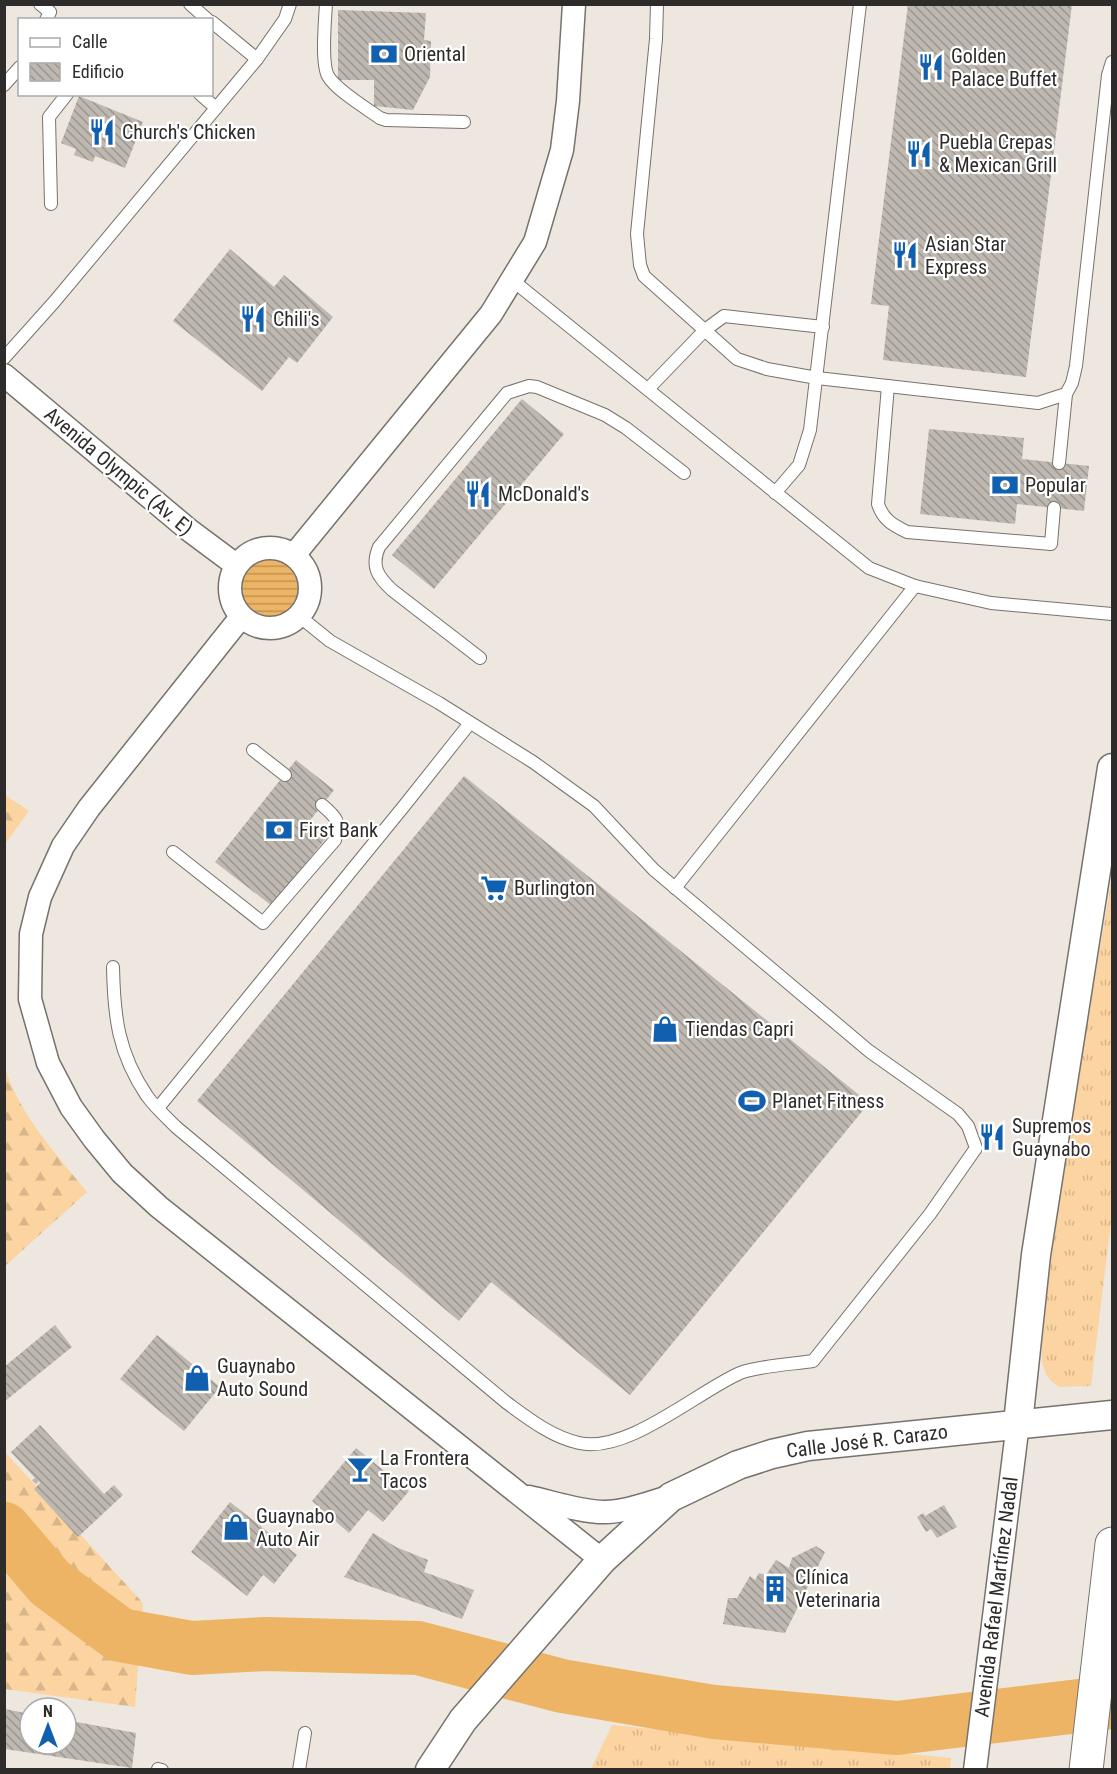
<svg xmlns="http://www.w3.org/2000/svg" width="1117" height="1774" font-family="'Roboto Condensed',sans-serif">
  <defs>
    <pattern id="grass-tufts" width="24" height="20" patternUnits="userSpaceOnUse" patternTransform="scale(1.5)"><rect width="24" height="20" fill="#fbd4a1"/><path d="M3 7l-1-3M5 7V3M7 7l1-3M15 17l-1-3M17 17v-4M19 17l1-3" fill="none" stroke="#d7b68b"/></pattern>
    <pattern id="forest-firs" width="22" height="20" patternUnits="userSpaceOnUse" patternTransform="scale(1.5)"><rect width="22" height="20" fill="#fbd4a1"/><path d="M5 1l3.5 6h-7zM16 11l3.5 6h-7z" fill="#d7b68b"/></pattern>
    <pattern id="water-rules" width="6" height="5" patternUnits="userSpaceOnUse" patternTransform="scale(1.5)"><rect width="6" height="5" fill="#edb466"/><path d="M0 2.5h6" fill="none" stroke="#c09354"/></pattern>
    <pattern id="building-back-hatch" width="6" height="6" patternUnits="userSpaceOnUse" patternTransform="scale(1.5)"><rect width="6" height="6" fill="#beb8b1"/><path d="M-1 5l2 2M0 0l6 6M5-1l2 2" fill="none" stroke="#9b9690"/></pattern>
  </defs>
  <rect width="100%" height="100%" fill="#ede7e0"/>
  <g fill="url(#grass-tufts)">
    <circle cx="269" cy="588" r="34"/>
    <path d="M 1112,878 L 1112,1214 L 1091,1386 L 1059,1387 C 1056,1384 1050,1381 1048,1377 C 1039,1364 1041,1343 1044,1329 L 1035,1326 Z"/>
    <path d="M 612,1725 L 951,1758 L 950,1770 L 591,1769 Z"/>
  </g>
  <g fill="url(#forest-firs)">
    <path d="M 5,795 L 29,811 L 5,844 Z"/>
    <path d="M 5,1068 C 19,1114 57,1155 87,1192 L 5,1266 Z"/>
    <path d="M 5,1452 L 143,1603 L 135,1707 L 5,1689 Z"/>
  </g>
  <circle fill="url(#water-rules)" cx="269" cy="589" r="29"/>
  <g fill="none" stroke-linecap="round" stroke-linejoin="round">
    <path stroke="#edb466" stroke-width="54" d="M 4,1529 L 50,1583 L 120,1635 L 192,1648 L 266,1644 L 418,1648 L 562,1686 L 714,1712 L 897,1728 L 1112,1702"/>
  </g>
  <g fill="url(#building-back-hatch)">
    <path d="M 908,4 L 1072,4 L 1026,377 L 883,360 L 889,306 L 871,304 Z"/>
    <path d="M 338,10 L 426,13 L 424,40 L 431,41 L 430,77 L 413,110 L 374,106 L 374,80 L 338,80 Z"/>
    <path d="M 79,96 L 143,122 L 125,168 L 95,156 L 93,162 L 74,155 L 76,149 L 61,143 Z"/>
    <path d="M 230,249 L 274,287 L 284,275 L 333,317 L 297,363 L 289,357 L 262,391 L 173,321 Z"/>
    <path d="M 522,399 L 564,434 L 434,589 L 392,555 Z"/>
    <path d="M 929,429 L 1024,438 L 1022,459 L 1089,466 L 1084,511 L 1017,504 L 1015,524 L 920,514 Z"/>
    <path d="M 296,760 L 334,790 L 308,823 L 326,838 L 272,906 L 215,862 Z"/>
    <path d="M 464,776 L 869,1103 L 630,1395 L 491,1282 L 459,1321 L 197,1101 Z"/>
    <path d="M 55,1325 L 72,1347 L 4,1402 L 4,1367 Z"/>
    <path d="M 157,1335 L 220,1387 L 184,1431 L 120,1379 Z"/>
    <path d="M 40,1425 L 104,1494 L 114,1485 L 123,1495 L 78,1537 L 34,1489 L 40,1483 L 39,1481 L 36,1484 L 32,1480 L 35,1478 L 11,1452 Z"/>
    <path d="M 356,1448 L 409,1491 L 383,1522 L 368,1510 L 349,1533 L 312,1501 Z"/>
    <path d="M 230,1502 L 297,1555 L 274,1584 L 263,1575 L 247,1596 L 191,1552 Z"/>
    <path d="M 944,1505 L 957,1527 L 937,1538 L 931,1529 L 926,1532 L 917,1517 L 923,1513 L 925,1516 Z"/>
    <path d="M 373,1533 L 396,1547 L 428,1560 L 424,1572 L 474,1590 L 462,1619 L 344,1577 Z"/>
    <path d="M 816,1546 L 825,1552 L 785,1633 L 723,1624 L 728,1598 L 737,1598 L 750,1576 L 755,1580 L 759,1573 L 766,1575 L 776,1560 L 789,1568 L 792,1558 Z"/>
    <path d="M 5,1709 L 30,1714 L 30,1744 L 66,1744 L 66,1720 L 136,1733 L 132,1768 L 5,1749 Z"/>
  </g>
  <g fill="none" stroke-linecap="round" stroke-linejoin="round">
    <defs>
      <g id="service">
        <path d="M 40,4 L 50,12 L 46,20"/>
        <path d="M 190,4 L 208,20"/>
        <path d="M 326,4 C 325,21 321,63 328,76 C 336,90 366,108 380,118 L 386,120 L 464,122"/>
        <path d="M 657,4 L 656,39 L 637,234 L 640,265 L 644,276 L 737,359 L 767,369 L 817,378 L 1038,403 L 1066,394 L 1072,383 L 1076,366 L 1108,75 L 1112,62"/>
        <path d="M 212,22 L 257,59"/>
        <path d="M 4,85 L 20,67"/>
        <path d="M 200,94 L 216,108"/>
        <path d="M 51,204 L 49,117 L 67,94"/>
        <path d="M 512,280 L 869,568 L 915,586 L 991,603 L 1112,614"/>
        <path d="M 4,358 L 55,301 L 257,59 L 285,19 L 290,4"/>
        <path d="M 888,386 L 878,504 C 883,520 893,525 907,532 L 1051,544 L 1054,508"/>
        <path d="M 648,389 L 705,330 L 724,316 L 823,327"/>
        <path d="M 1059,463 L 1066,394"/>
        <path d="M 775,493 L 799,465 L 810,430 L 860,4"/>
        <path d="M 480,658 L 392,590 C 377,576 371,566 379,547 L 507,393 L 529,386 L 537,387 L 605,415 L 626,428 L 684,473"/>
        <path d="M 253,750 L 285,775"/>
        <path d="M 173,852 L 263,923 L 335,840 C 341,821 336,817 322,805"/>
        <path d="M 675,888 L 915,586"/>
        <path d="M 113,967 C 114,1017 118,1053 147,1096 C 155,1107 166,1117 176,1127 L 507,1403 C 529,1419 552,1437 579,1443 C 627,1454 697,1392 740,1373 C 758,1366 793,1364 813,1361 L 930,1214 L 976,1148 L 968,1126 L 958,1114 L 869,1051 L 654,870 L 594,806 L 533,762 L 439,703 L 330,641 L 299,616"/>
        <path d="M 158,1108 L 404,806 L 470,723"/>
        <path d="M 158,1769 L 162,1770"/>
        <path d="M 299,1770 L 305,1733"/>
      </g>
      <g id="minor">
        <path d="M 4,375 L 189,530 L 236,565"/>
        <circle cx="270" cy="588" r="40"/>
        <path d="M 294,555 L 491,314 L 535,242 L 562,150 L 568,101 L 574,4"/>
        <path d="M 241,617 L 89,808 L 63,846 L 40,897 L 31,934 L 30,999 L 48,1063 L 71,1107 L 94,1139 L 122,1173 L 159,1207 L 602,1560"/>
        <path d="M 529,1497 C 552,1502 581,1512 604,1512 C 626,1512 648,1503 669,1497"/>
        <path d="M 975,1770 L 1018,1423"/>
      </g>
      <g id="tertiary">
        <path d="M 1018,1423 L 1036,1255 L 1112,768"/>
        <path d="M 430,1770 L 463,1720 L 602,1560 L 671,1497 L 738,1465 L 772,1454 L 808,1446 L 1112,1415"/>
      </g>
      <path id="motorway" d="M 1086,1770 L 1112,1544"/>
    </defs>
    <use href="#service" stroke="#77726c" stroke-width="14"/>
    <use href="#minor" stroke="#77726c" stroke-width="25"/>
    <use href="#tertiary" stroke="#77726c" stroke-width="31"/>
    <use href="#motorway" stroke="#77726c" stroke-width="35"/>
    <use href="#service" stroke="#fff" stroke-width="12"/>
    <use href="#minor" stroke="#fff" stroke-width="22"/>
    <use href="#tertiary" stroke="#fff" stroke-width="28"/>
    <use href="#motorway" stroke="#fff" stroke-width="33"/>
  </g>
  <defs>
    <symbol id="bank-bare" viewBox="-9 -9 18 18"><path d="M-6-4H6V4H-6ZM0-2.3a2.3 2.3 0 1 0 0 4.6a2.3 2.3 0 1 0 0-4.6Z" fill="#1060af" stroke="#fff" stroke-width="2.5" paint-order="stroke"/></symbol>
    <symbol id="restaurant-bare" viewBox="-9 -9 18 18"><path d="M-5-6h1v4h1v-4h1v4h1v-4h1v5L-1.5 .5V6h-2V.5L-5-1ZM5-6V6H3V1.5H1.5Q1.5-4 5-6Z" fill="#1060af" stroke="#fff" stroke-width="2.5" paint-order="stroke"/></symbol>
    <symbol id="supermarket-bare" viewBox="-9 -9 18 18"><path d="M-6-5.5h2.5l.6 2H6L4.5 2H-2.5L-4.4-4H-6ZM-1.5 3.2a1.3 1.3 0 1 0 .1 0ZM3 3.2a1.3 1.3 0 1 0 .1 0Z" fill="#1060af" stroke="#fff" stroke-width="2.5" paint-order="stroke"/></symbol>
    <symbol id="shop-bare" viewBox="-9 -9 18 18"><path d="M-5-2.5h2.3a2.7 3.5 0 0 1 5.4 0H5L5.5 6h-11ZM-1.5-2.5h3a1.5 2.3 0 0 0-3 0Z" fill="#1060af" stroke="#fff" stroke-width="2.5" paint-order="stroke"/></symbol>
    <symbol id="stadium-bare" viewBox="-9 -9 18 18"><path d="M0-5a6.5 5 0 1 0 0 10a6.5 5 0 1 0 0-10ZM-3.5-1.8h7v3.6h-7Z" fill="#1060af" stroke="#fff" stroke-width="2.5" paint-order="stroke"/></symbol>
    <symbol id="bar-bare" viewBox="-9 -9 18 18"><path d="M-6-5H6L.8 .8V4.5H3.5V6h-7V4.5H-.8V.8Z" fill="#1060af" stroke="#fff" stroke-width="2.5" paint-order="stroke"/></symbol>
    <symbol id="building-bare" viewBox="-9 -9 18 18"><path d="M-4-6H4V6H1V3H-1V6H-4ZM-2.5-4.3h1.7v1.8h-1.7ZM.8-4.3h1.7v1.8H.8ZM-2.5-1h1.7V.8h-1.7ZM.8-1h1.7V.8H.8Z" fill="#1060af" stroke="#fff" stroke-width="2.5" paint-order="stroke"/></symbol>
  </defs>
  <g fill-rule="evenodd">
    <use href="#bank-bare" x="365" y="35" width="38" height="38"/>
    <use href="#restaurant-bare" x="912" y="48" width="38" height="38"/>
    <use href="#restaurant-bare" x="83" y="113" width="38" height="38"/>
    <use href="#restaurant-bare" x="900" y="135" width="38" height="38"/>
    <use href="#restaurant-bare" x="886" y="236" width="38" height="38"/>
    <use href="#restaurant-bare" x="234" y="300" width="38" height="38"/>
    <use href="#bank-bare" x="986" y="466" width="38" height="38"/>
    <use href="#restaurant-bare" x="459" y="475" width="38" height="38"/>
    <use href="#bank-bare" x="260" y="811" width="38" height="38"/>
    <use href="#supermarket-bare" x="475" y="869" width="38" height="38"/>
    <use href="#shop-bare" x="646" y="1010" width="38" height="38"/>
    <use href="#stadium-bare" x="733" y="1082" width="38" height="38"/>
    <use href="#restaurant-bare" x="973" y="1118" width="38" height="38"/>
    <use href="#shop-bare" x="178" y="1359" width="38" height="38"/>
    <use href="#bar-bare" x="341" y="1450" width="38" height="38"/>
    <use href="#shop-bare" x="217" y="1508" width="38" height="38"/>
    <use href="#building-bare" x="756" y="1570" width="38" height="38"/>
  </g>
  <g text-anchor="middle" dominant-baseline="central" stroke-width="4.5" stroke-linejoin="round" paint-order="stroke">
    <g font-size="20" fill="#2e2c2a" stroke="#fff" text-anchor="start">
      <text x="404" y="54">Oriental</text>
      <text x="951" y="56">Golden<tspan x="951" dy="23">Palace Buffet</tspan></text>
      <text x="122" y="132">Church's Chicken</text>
      <text x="939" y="142">Puebla Crepas<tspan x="939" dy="23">&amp; Mexican Grill</tspan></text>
      <text x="925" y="244">Asian Star<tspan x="925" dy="23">Express</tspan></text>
      <text x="273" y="319">Chili's</text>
      <text x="1025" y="485">Popular</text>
      <text x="498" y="494">McDonald's</text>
      <text x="299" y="830">First Bank</text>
      <text x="514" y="888">Burlington</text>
      <text x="685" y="1029">Tiendas Capri</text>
      <text x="772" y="1101">Planet Fitness</text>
      <text x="1012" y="1126">Supremos<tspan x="1012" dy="23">Guaynabo</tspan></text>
      <text x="217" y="1366">Guaynabo<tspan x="217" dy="23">Auto Sound</tspan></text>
      <text x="380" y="1458">La Frontera<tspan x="380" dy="23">Tacos</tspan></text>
      <text x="256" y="1516">Guaynabo<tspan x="256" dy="23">Auto Air</tspan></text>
      <text x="795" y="1577">Clínica<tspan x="795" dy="23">Veterinaria</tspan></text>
    </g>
    <g font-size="20" fill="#2e2c2a" stroke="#fff">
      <text transform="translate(119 471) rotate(40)">Avenida Olympic (Av. E)</text>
      <text transform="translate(867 1441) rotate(-7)">Calle José R. Carazo</text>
      <text transform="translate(996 1597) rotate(-83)">Avenida Rafael Martínez Nadal</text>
    </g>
  </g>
  <rect width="1117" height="1774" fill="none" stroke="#2e2c2a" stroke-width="12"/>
  <rect x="18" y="18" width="195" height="78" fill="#ffffff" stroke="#ababaa" stroke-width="1.5"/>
  <rect x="30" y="38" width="30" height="9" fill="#ffffff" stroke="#ababaa" stroke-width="1.5"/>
  <text x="72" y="48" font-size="18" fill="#2e2c2a">Calle</text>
  <rect x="30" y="63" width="30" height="18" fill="url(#building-back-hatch)" stroke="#ababaa" stroke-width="1.5"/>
  <text x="72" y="78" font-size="18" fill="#2e2c2a">Edificio</text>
  <g transform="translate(48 1726)"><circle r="28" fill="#ffffff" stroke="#ababaa" stroke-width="1.5"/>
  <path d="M0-4.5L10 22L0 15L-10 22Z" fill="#1060af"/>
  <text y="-9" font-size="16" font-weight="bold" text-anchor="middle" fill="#2e2c2a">N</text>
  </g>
</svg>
